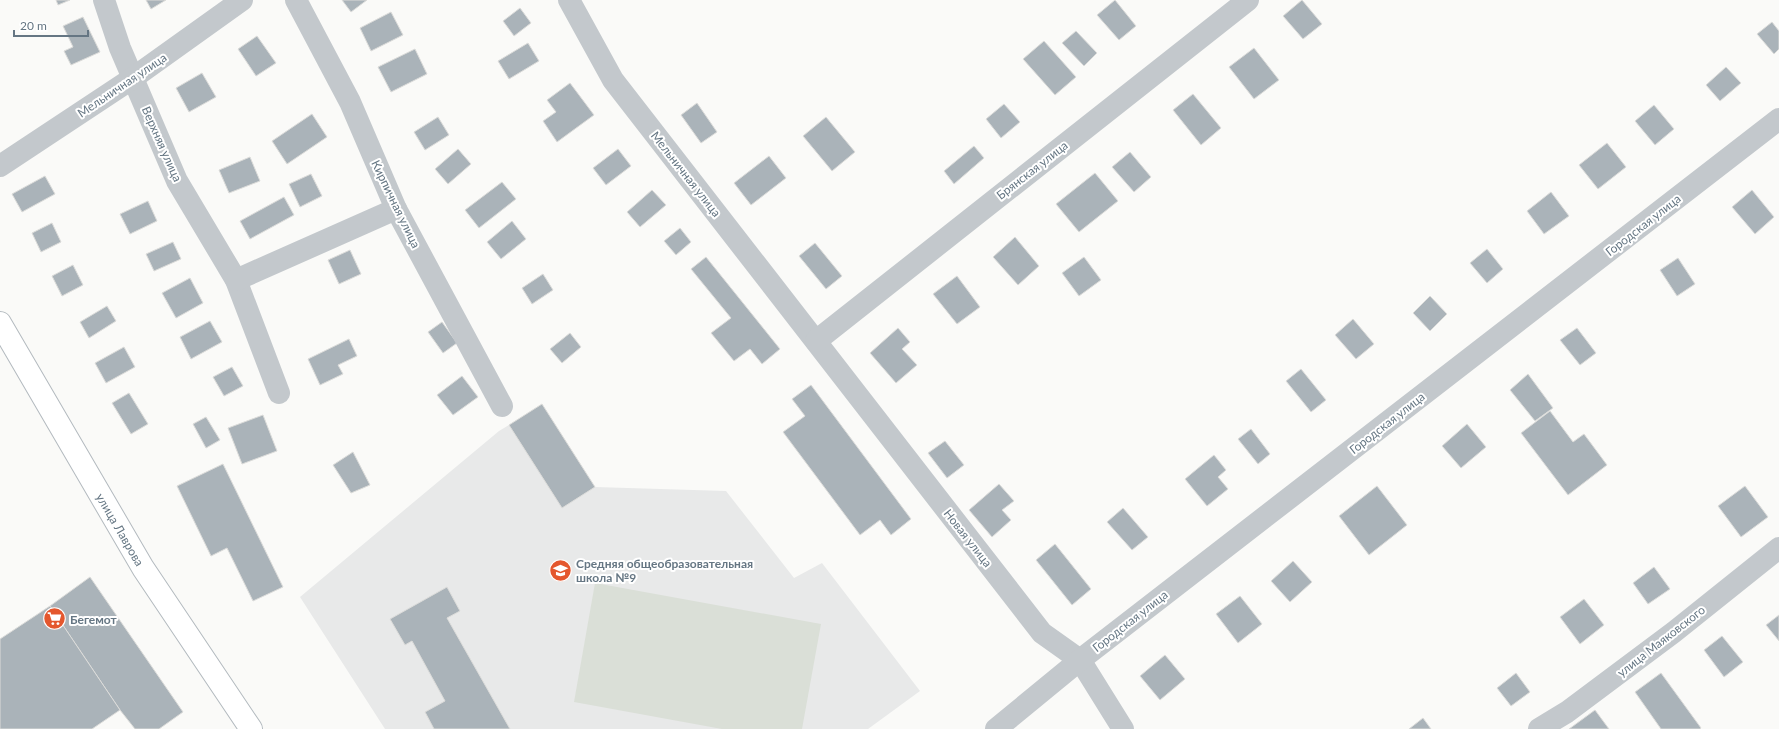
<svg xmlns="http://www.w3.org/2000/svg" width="1779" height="729" font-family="Lato,sans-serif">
  <rect width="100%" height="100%" fill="#fafaf8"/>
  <path fill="#e8e9e9" d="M 509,425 L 562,508 L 595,487 L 726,491 L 794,578 L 822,563 L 920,691 L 868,729 L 385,729 L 300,597 L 499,431 Z"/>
  <path fill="#dadfd7" d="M 595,583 L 821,624 L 802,729 L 722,729 L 574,702 Z"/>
  <g fill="#aab3b9" stroke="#dcdcda">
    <path d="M 56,0 L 70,0 L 58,5 Z"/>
    <path d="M 146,0 L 166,0 L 151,9 Z"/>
    <path d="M 342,0 L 367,0 L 351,12 Z"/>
    <path d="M 1115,0 L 1136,26 L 1119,40 L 1097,15 Z"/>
    <path d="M 1302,0 L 1322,24 L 1303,39 L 1283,16 Z"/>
    <path d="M 520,8 L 531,23 L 514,36 L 503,21 Z"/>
    <path d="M 391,12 L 403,35 L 371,51 L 360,28 Z"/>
    <path d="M 83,17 L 100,52 L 71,65 L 64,51 L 73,47 L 63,26 Z"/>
    <path d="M 1772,22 L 1779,31 L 1779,49 L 1774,54 L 1757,34 Z"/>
    <path d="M 1076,31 L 1097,53 L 1084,66 L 1062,43 Z"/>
    <path d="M 257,36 L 276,63 L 256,76 L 238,49 Z"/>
    <path d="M 1044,41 L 1076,77 L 1055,95 L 1023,59 Z"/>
    <path d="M 528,43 L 539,61 L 509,79 L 498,61 Z"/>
    <path d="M 1254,48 L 1279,80 L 1254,99 L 1229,67 Z"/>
    <path d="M 415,49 L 427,74 L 391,92 L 378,67 Z"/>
    <path d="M 1726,67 L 1741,83 L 1720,101 L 1706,85 Z"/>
    <path d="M 202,73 L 216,97 L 189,112 L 176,88 Z"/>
    <path d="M 570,83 L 594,115 L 557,142 L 543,121 L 556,112 L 547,100 Z"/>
    <path d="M 1193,94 L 1221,128 L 1201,145 L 1173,110 Z"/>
    <path d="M 697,103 L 717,132 L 701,143 L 681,115 Z"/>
    <path d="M 1004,104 L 1020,122 L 1001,138 L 986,119 Z"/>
    <path d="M 1654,105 L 1674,129 L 1655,145 L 1635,121 Z"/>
    <path d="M 312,114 L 327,137 L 287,164 L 272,141 Z"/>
    <path d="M 438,117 L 449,135 L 425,150 L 414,132 Z"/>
    <path d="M 826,117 L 855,152 L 832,171 L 803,136 Z"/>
    <path d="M 1607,143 L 1626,167 L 1598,189 L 1579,165 Z"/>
    <path d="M 974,146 L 984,158 L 954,184 L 944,171 Z"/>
    <path d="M 458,149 L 471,164 L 448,184 L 435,169 Z"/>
    <path d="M 618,149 L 631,166 L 606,185 L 593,168 Z"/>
    <path d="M 1130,152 L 1151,177 L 1134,192 L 1112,167 Z"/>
    <path d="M 769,156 L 786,178 L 751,205 L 734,183 Z"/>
    <path d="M 250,157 L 260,181 L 229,193 L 219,170 Z"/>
    <path d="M 1095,173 L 1118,201 L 1079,232 L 1056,204 Z"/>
    <path d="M 311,174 L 322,196 L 300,207 L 289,184 Z"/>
    <path d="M 45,176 L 55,194 L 22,212 L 12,194 Z"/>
    <path d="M 502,182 L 516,199 L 479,228 L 465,210 Z"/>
    <path d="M 652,190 L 666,205 L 640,227 L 627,212 Z"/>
    <path d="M 1752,190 L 1774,217 L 1755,234 L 1732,207 Z"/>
    <path d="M 1551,192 L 1569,216 L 1544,234 L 1527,211 Z"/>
    <path d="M 284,197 L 294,215 L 250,239 L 240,221 Z"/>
    <path d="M 148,201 L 157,221 L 130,234 L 120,214 Z"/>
    <path d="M 512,221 L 526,239 L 501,259 L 487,242 Z"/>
    <path d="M 52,223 L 61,242 L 41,252 L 32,233 Z"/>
    <path d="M 680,228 L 691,242 L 676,255 L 664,241 Z"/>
    <path d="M 1015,237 L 1039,266 L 1018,285 L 993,257 Z"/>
    <path d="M 173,242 L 181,259 L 154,271 L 146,254 Z"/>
    <path d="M 815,243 L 842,276 L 826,289 L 799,256 Z"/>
    <path d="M 1487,249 L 1503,269 L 1487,283 L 1470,263 Z"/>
    <path d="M 350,250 L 361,274 L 339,284 L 328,260 Z"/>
    <path d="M 706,257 L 780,349 L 762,364 L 750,349 L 734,361 L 711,333 L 731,318 L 691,269 Z"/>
    <path d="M 1084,257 L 1101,280 L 1079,296 L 1062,273 Z"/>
    <path d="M 1678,258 L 1695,284 L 1677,296 L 1660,270 Z"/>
    <path d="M 73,265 L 83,285 L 62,296 L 52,276 Z"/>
    <path d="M 543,274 L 553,290 L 532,304 L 522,288 Z"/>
    <path d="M 957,276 L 980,307 L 957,324 L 933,294 Z"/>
    <path d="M 190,278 L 203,303 L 176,318 L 162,293 Z"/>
    <path d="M 1430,296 L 1447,314 L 1430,331 L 1413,313 Z"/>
    <path d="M 107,306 L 116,321 L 89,338 L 80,322 Z"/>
    <path d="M 1353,319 L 1374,344 L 1356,359 L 1335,335 Z"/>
    <path d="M 210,321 L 222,342 L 191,359 L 180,337 Z"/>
    <path d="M 442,322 L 457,343 L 443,353 L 428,332 Z"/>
    <path d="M 898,328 L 910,342 L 902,349 L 917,365 L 896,383 L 870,353 Z"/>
    <path d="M 1577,328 L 1596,353 L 1580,365 L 1560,340 Z"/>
    <path d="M 570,333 L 581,347 L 562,363 L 550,349 Z"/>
    <path d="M 349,339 L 357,356 L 338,365 L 343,374 L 320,385 L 308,359 Z"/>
    <path d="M 124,347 L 135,367 L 106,383 L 95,363 Z"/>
    <path d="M 232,367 L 243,386 L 224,396 L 213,377 Z"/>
    <path d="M 1301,369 L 1326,400 L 1311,412 L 1286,381 Z"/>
    <path d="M 1528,374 L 1553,408 L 1535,421 L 1510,390 Z"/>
    <path d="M 462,376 L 478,397 L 453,415 L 437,395 Z"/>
    <path d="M 811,385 L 911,519 L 891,535 L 880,520 L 860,535 L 783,432 L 805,416 L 792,399 Z"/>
    <path d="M 129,393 L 148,424 L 131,434 L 112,403 Z"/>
    <path d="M 542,404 L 595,487 L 562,508 L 509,425 Z"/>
    <path d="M 1550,411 L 1573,442 L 1584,434 L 1607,465 L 1568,495 L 1521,433 Z"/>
    <path d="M 263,415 L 277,451 L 242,464 L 228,428 Z"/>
    <path d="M 206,417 L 220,440 L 206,448 L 193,424 Z"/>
    <path d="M 1467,424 L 1486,447 L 1461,468 L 1442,446 Z"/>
    <path d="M 1251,429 L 1270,454 L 1258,464 L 1238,439 Z"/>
    <path d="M 945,441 L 964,465 L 947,478 L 928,453 Z"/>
    <path d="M 353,452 L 370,485 L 351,493 L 333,465 Z"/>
    <path d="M 1214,455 L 1226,470 L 1218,477 L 1228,489 L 1207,506 L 1185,479 Z"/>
    <path d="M 223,464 L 283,587 L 253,601 L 227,548 L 211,556 L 177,486 Z"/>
    <path d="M 999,484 L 1014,501 L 1002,510 L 1011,520 L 992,537 L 969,510 Z"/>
    <path d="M 1377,486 L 1407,525 L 1369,555 L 1339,516 Z"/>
    <path d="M 1745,486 L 1768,517 L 1741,537 L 1718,506 Z"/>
    <path d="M 1123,508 L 1148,537 L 1132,550 L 1107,522 Z"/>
    <path d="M 1055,544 L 1091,589 L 1072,605 L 1036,560 Z"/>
    <path d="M 1293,561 L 1312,582 L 1290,602 L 1271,581 Z"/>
    <path d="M 1654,567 L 1670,589 L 1648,604 L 1633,583 Z"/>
    <path d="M 90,577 L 183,712 L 159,729 L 135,729 L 120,710 L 50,606 Z"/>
    <path d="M 447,587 L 460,611 L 447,618 L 510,729 L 434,729 L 425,712 L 445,701 L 412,641 L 405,645 L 390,619 Z"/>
    <path d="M 1240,596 L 1262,624 L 1238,643 L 1216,614 Z"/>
    <path d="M 1584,599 L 1604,625 L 1580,644 L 1560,617 Z"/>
    <path d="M 50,606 L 120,710 L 92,729 L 0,729 L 0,639 Z"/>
    <path d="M 1779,615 L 1779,641 L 1766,625 Z"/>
    <path d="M 1722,636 L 1743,662 L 1724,677 L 1704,650 Z"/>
    <path d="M 1165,655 L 1185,679 L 1160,700 L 1140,676 Z"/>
    <path d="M 1516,673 L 1530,692 L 1511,706 L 1497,688 Z"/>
    <path d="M 1661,673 L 1701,728 L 1700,729 L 1661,729 L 1635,692 Z"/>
    <path d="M 1595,710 L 1609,729 L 1569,729 Z"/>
    <path d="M 1423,718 L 1431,729 L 1409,729 Z"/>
  </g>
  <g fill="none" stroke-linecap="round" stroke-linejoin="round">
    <defs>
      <g id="secondary">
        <path id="s1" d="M 0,323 L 143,568 L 251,729"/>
      </g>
    </defs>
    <use href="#secondary" stroke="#b3babf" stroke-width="24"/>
    <g stroke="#c3c8cc" stroke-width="22">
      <path d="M 104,0 L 120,48 L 177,181 L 236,280 L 279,393"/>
      <path d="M 296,0 L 350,102 L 396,209 L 502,406"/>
      <path d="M 569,0 L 613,80 L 1042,633 L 1080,660 L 1123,729"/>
      <path d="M 0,166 L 133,78 L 242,0"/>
      <path d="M 236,280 L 396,209"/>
      <path d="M 816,341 L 1248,0"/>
      <path d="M 996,729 L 1080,660 L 1779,119"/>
      <path d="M 1539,729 L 1567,712 L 1674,632 L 1779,548"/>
    </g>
    <use href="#secondary" stroke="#fff" stroke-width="22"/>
  </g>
  <defs>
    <symbol id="school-disc" viewBox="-11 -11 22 22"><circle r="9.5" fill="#e4572e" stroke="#fff"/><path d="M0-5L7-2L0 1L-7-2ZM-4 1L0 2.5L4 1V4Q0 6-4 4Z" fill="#fff"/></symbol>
    <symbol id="supermarket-disc" viewBox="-11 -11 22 22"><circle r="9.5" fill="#e4572e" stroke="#fff"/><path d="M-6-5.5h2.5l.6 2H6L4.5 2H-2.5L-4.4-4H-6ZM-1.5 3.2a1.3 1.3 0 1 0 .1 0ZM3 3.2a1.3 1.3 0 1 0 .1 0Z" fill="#fff"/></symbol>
  </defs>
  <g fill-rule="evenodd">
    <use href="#school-disc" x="548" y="558" width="25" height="25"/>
    <use href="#supermarket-disc" x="42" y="606" width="25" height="25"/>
  </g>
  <g text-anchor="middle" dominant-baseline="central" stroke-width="4" stroke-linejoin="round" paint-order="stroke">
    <g font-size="12" fill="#657683" stroke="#fff">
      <text transform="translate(122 85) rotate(-34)">Мельничная улица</text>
      <text transform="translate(162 144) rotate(66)">Верхняя улица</text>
      <text transform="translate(1032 170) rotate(-38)">Брянская улица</text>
      <text transform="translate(686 174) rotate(52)">Мельничная улица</text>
      <text transform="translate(396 204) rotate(64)">Кирпичная улица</text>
      <text transform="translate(1643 225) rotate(-38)">Городская улица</text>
      <text transform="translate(1387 423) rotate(-38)">Городская улица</text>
      <text stroke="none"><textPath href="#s1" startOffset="239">улица Лаврова</textPath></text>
      <text transform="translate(968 538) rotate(52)">Новая улица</text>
      <text transform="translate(1130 621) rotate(-38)">Городская улица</text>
      <text transform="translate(1661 641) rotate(-38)">улица Маяковского</text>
    </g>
    <g font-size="12" font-weight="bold" fill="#657683" stroke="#fff" text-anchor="start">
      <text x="576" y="563">Средняя общеобразовательная<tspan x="576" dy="14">школа №9</tspan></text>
      <text x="70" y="619">Бегемот</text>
    </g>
  </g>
  <path d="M14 30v6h74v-6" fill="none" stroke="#657683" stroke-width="2"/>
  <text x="20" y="30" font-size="12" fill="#657683" stroke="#ffffff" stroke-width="3" paint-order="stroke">20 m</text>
</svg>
